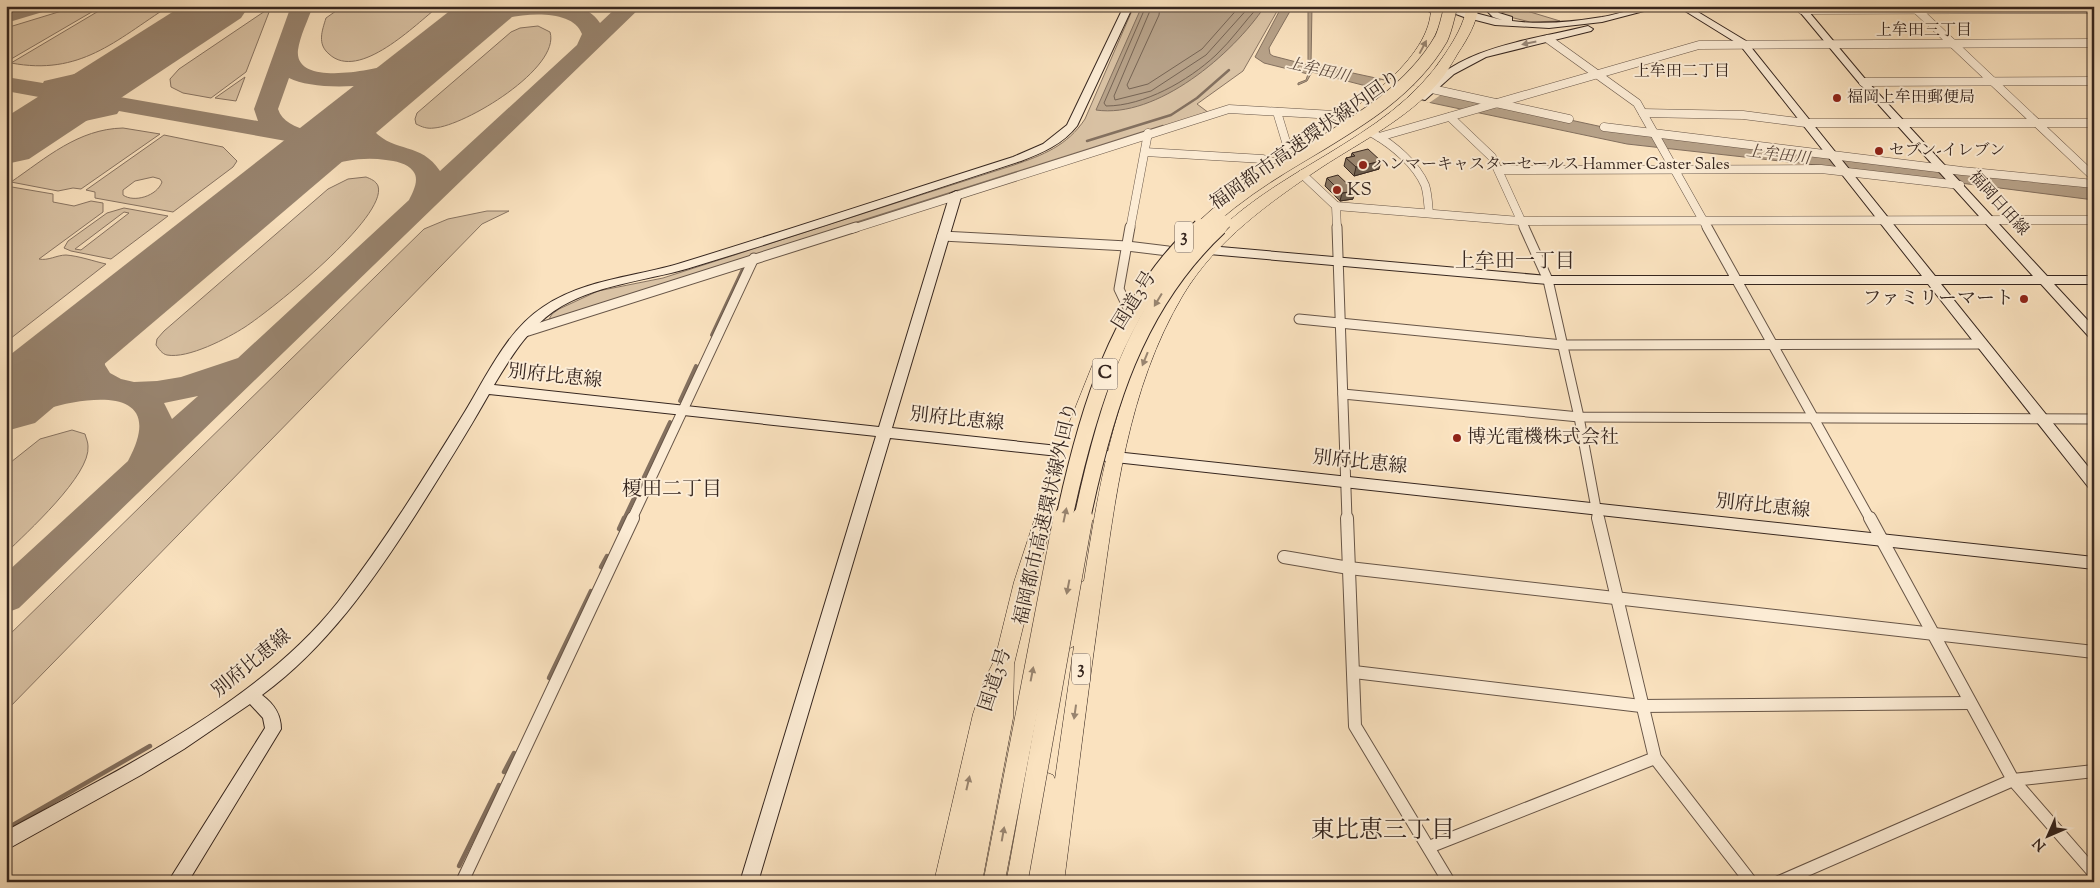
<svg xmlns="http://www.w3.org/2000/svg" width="2100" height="888" font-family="'Sorts Mill Goudy','Noto Serif JP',serif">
  <rect width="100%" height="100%" fill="#fae2bf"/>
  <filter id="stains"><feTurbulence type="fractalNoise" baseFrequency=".004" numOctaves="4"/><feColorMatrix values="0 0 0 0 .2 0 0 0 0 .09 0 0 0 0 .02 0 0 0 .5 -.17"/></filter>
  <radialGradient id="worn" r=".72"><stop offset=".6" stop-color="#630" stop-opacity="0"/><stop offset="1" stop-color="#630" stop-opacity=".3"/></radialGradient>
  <g fill="#d9c2a4" stroke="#887462" fill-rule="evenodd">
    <path d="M 78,6 L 102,6 L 6,62 L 6,28 Z"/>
    <path d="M 107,6 L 169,6 C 115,41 80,76 11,63 Z"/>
    <path d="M 343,6 L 439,6 C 416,24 359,82 329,54 C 317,44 322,31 326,18 Z"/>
    <path d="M 1134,6 L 1280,6 L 1243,71 L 1197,104 L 1209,113 L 548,321 L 552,314 L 559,309 L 598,291 L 663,278 L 1014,165 C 1043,155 1067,146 1085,119 Z"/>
    <path d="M 271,7 L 246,72 L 211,98 L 183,93 L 171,87 L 170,79 L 179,69 Z"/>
    <path d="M 1517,8 L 1560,21 L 1530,22 L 1498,14 Z"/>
    <path d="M 538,26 L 550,32 C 561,68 465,126 434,128 C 427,129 422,127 416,124 L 415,119 L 417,113 L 511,32 L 520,28 Z"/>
    <path d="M 245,77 L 236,101 L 215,98 Z"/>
    <path d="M 123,128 L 160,134 L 81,189 L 73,188 L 58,191 L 11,182 C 46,158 78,129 123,128 Z"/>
    <path d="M 164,135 L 223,147 L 237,161 L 233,167 L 173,212 L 95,198 L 95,192 L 86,190 ZM 153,177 L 160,179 L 162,182 C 157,196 134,203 123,195 L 123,190 L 135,181 Z"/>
    <path d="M 366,177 C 371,179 376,181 378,186 C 388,217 271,310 245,327 C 228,338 188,359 167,355 C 162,354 159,349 156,345 L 157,339 L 164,331 L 328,189 L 348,179 Z"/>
    <path d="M 6,186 L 53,194 L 53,202 L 74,206 L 91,201 L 103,203 L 103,212 L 39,259 C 48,261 57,255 66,255 C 79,256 93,261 106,264 L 6,342 Z"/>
    <path d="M 124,208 L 168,216 L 111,259 L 71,251 L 64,248 L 68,241 L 107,213 ZM 124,212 L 129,213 L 81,250 L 75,249 Z"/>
    <path d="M 487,211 L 509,211 L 482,224 L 6,711 L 6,638 L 424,229 L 448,219 Z"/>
    <path d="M 72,430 L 85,434 C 86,438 88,442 88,446 C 91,475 26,533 6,553 L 6,466 L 40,439 Z"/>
  </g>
  <g fill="#b7a289" stroke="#83705f">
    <path d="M 1142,6 L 1265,6 C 1233,54 1157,119 1096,110 Z"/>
    <path d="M 1282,6 L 1293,6 L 1269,48 L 1270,54 L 1273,56 L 1308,65 L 1308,6 L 1312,6 L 1311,64 L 1612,129 L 2094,187 L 2094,200 L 1834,167 L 1627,144 L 1432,103 L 1312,72 L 1307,81 L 1298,85 L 1298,83 L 1306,80 L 1308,74 L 1264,63 L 1255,57 Z"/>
  </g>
  <path fill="#fae2bf" d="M 1381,80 L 1427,88 L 1442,94 L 1429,103 L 1413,99 L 1411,101 L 1371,88 Z"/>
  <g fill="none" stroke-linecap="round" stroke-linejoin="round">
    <g stroke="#766454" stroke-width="1">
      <path d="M 1146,6 L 1104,103 L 1106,106 C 1144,106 1188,81 1216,55 C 1232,40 1244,22 1259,6"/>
      <path d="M 1152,6 L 1114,96 L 1115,100 L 1151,91 L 1206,55 L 1250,6"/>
      <path d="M 1160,6 L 1159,15 L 1127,85 L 1129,89 L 1148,84 L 1202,49 L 1240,6"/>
    </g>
    <g stroke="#83705f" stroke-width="2.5">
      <path d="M 1087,141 L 1171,115 L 1197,98 L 1229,70"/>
      <path d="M 853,224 L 1163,126"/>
    </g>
    <g stroke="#83705f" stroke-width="4">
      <path d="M 712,335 L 743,269"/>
      <path d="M 680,401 L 696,366"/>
      <path d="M 624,519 L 670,422"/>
    </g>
    <g stroke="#83705f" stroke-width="4.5">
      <path d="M 619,529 L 624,518"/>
      <path d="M 601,567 L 607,556"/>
      <path d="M 549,678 L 591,591"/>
      <path d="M 504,772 L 514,753"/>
      <path d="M 6,829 L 150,746"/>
      <path d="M 459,866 L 499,785"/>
    </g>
    <g fill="#98846f" fill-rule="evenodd">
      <path d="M 14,6 L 49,6 L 46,11 L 6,23 L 6,9 Z"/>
      <path d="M 291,6 L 313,6 C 308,20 300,36 298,50 C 294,87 373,70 392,64 C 404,60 414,52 426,48 C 432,46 436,47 441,48 L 445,53 C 422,86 323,95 289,78 L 278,109 C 286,134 330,133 352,137 L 348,132 C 351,112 362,89 385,95 L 388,100 L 375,117 L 374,131 C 395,153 421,142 440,171 L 577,45 L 582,34 C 573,8 521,13 500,20 C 483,25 470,40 453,36 L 450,31 C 469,3 514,6 544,6 C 554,6 565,5 575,6 C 585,8 594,14 600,23 L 618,6 L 642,6 L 19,608 L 6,613 L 6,573 L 128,461 C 168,387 93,395 46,409 C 33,414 20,420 6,424 L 6,399 L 40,388 L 81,379 C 77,372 72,366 72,357 C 72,344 91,313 103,308 C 111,305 116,307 123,309 L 127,316 L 108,340 L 104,352 L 105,365 L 110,373 L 121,379 L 134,382 L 157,381 L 181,377 L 238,358 L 409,200 C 413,192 420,179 413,171 C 407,163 395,161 386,160 C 365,157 344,160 325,167 C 305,175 284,196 262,191 L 259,185 C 273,164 307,154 331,149 L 119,111 L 117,114 L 67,125 L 28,142 L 19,145 L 10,142 L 6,137 L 10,132 L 51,114 L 88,106 L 6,91 L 6,77 L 43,83 L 44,81 L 92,70 L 141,51 L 149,53 L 153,58 L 149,63 L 107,81 L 74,89 L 258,121 L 254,109 ZM 198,396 L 172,419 L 164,403 Z"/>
    </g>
    <g fill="#98846f" fill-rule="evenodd">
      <path d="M 182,6 L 249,6 L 241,18 L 29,159 L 6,164 L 6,117 Z"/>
      <path d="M 456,6 L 519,6 L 511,18 L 35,423 L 6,431 L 6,358 Z"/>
    </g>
    <defs>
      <g id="street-far2">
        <path d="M 1914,7 L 2094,177"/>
        <path d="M 1802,10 L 2090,9"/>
        <path d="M 1548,39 L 1637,103 L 1708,229"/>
        <path d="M 1863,82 L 2094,81"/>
        <path d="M 1432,89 L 1569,119"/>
        <path d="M 1277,112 L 1287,145 L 1296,152"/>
        <path d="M 1643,113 L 1743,115 L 1806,123 L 2094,123"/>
        <path d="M 1450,117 L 1492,157 L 1525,229"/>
        <path d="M 1604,127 L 1962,171 L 2094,184"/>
        <path d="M 1374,134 C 1393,145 1416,164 1425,185 C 1428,194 1428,204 1429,213"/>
        <path d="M 1379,137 L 1699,45 L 2094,43"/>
        <path d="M 1145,152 L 1263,159 L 1277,163"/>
        <path d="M 1499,170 L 1821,169 L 1960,185"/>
        <path d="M 1302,174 L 1336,206 L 1520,221 L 2094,220"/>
        <path d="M 1336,206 L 1337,229"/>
        <path d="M 852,229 L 1229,109 L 1334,115 L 1345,121"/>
        <path d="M 1130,229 L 1148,133"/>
      </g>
      <g id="street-far1">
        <path d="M 1337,227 L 1347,519"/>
        <path d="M 1524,227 L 1548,280 L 1579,417 L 1598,519"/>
        <path d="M 1707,227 L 1870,519"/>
        <path d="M 942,236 L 1127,246 L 1168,251"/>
        <path d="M 1128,308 L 1119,289 L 1130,227"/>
        <path d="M 1299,319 L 1563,345 L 1982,344"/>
        <path d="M 525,332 L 856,227"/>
        <path d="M 1343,394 L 1579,417 L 2094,419"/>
        <path d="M 632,519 L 754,258"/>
      </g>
      <g id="street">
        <path d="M 1347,518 L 1355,726 L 1449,882"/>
        <path d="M 1598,518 L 1655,758 L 1751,882"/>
        <path d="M 1870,518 L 2013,780 L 2094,873"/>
        <path d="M 1284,557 L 1349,568 L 2094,652"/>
        <path d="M 1354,672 L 1641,706 L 1970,703"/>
        <path d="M 1429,847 L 1655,758"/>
        <path d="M 462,882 L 633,518"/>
        <path d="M 1779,882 L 2013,780 L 2094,771"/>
      </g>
      <g id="secondary">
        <path d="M 1124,6 L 1133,6 L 1077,126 C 1063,144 1042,153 1021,161 C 913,196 805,233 696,266 C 653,280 602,283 562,306 C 531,324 512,355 494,385 L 879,427 L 950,194 L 956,191 L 962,194 L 892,428 L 1077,448 L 1084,453 L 1077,458 L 890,438 L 758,882 L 740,882 L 876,436 L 489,394 C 466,435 441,474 416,514 C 373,581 327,647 262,695 C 274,704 281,714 281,729 L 188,882 L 168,882 L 265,728 L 263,718 L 250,704 L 184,749 L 141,775 L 6,850 L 6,831 C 117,770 258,704 338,602 C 383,544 422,481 461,418 C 485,380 505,332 543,307 C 584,279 636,277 681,263 C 792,229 903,192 1013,157 L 1043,144 L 1067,125 Z"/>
        <path d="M 1418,6 L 1430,6 L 1451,16 L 1443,18 Z"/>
        <path d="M 1434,6 L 1448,6 L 1502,20 L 1493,17 L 1482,6 L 1492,6 L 1499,13 L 1512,17 L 1512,21 C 1542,25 1572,22 1602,17 C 1623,13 1642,6 1663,6 L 1602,22 L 1549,28 L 1495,25 L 1464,17 Z"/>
        <path d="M 1677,6 L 1688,6 L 1746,41 L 1935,276 L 2033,276 L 1860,84 L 1795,6 L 1804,6 L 1866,80 L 2047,276 L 2094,276 L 2094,284 L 2054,284 L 2094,327 L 2094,339 L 2090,338 L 2041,284 L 1941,284 L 2094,474 L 2094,489 L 2089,488 L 1928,284 L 1548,284 L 1209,254 L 1203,250 L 1209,246 L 1548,276 L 1922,276 L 1740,45 Z"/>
        <path d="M 1588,26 L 1593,29 L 1591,31 L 1486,57 L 1454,74 L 1425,100 L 1416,98 C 1458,46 1528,41 1588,26 Z"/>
        <path d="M 1106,451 L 2094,557 L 2094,569 L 1106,461 L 1101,460 L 1099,456 L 1101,452 Z"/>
      </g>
      <g id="highway">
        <path d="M 1431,6 L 1443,6 C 1443,20 1437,31 1431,43 C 1405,88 1362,115 1320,144 L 1310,144 L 1308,141 L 1310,138 C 1350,112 1433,60 1431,6 Z"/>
        <path d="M 1467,6 L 1479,6 C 1476,24 1468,38 1458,53 C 1452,63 1446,74 1438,83 C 1407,119 1362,141 1322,167 C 1270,202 1216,240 1183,295 C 1127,389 1115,500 1100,606 C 1087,698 1076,790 1064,882 L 1018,882 L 1034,782 L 1037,775 L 1045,772 L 1053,775 L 1055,779 L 1074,646 L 1068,649 L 1061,646 L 1058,640 L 1075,589 L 1078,583 L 1084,581 C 1102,464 1123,346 1200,251 C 1267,168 1387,144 1445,54 C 1455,39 1464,24 1467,6 Z"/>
        <path d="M 1100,360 L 1106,362 L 1108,366 L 1070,466 L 1034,582 L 1014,664 L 1013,718 L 982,882 L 958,882 L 964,854 L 958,882 L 934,882 L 973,714 L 985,679 L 995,659 L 1014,582 L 1052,466 L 1092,366 L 1094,362 Z"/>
      </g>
    </defs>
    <use href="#street-far2" stroke="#675547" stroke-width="9"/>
    <use href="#street-far1" stroke="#675547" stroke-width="11"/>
    <use href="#street" stroke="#675547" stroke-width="14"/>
    <use href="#secondary" stroke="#36261f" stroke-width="2"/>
    <use href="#highway" stroke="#36261f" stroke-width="1"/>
    <use href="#street-far2" stroke="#fcecd5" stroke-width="8"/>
    <use href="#street-far1" stroke="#fcecd5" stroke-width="9"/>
    <use href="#street" stroke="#fcecd5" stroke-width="12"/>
    <use href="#secondary" fill="#fcecd5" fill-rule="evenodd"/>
    <use href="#highway" fill="#fae2bf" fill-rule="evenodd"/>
    <defs>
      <g id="highway-bridge-far2">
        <path d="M 1200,229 C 1223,207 1249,188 1276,171 C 1335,134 1405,101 1441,39 C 1446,29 1448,16 1451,6"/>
        <path d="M 1218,229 L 1225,222"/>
      </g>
      <g id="highway-bridge-far1">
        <path d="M 1064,519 C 1087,411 1118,304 1201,227"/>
        <path d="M 1082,519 C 1105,410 1135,305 1219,227"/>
      </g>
      <g id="highway-bridge">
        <path d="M 994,882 L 1064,518"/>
        <path d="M 1017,882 L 1082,518"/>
      </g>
    </defs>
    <use href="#highway-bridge-far2" stroke="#36261f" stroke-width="14" stroke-linecap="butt"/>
    <use href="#highway-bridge-far1" stroke="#36261f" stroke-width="18" stroke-linecap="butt"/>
    <use href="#highway-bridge" stroke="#36261f" stroke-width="22" stroke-linecap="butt"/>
    <use href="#highway-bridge-far2" stroke="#fae2bf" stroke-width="13"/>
    <use href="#highway-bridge-far1" stroke="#fae2bf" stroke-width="16"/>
    <use href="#highway-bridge" stroke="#fae2bf" stroke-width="21"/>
  </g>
  <g fill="#867562" stroke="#36261f">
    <path d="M 1352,153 L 1379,169 L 1354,176 L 1344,166 L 1346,158 L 1351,157 Z"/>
    <path d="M 1327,178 L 1353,199 L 1340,201 L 1325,186 Z"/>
  </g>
  <g fill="#6d5f50" stroke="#36261f">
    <path d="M 1381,161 L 1379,169 L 1354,176 L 1356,167 Z"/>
    <path d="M 1355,191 L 1353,199 L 1340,201 L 1342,193 Z"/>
  </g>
  <g fill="#9c8872" stroke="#36261f">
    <path d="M 1368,149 L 1381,161 L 1356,167 L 1346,158 L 1355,156 L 1352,153 Z"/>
    <path d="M 1338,175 L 1355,191 L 1342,193 L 1327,178 Z"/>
  </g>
  <defs><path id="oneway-solid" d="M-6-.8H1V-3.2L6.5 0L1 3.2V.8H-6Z" transform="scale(1.25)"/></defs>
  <use fill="#99897a" href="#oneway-solid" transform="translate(1529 43) rotate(168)"/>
  <g fill="#98846f">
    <use href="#oneway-solid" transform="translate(1423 47) rotate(-62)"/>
    <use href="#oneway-solid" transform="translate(1158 300) rotate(121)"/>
    <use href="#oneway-solid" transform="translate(1145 359) rotate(112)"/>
    <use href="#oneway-solid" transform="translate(1065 515) rotate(-78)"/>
    <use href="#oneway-solid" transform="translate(1068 587) rotate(101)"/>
    <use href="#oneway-solid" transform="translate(1032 674) rotate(-79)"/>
    <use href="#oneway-solid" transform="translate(1075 712) rotate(98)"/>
    <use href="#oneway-solid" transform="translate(968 783) rotate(-77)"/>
    <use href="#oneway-solid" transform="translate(1003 834) rotate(-80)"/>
  </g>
  <g fill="#8f2418" stroke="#fcecd5" stroke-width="2">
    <circle cx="1837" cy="98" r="5"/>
    <circle cx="1879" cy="151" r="5"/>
    <circle cx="1363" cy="165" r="5"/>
    <circle cx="1337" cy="190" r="5"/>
    <circle cx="2024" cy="299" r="5"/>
    <circle cx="1457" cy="438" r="5"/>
  </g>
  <g text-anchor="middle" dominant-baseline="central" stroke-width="4" stroke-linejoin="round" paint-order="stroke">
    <g font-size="16" fill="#36261f" stroke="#fcecd5">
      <text x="1924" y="31">上牟田三丁目</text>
      <text x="1682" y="72">上牟田二丁目</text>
    </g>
    <g font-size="16" font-style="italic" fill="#5d4b3f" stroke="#fcecd5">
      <text transform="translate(1318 71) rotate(13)">上牟田川</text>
      <text transform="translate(1778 156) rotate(7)">上牟田川</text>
    </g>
    <g font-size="16" fill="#36261f" stroke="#fcecd5" text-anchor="start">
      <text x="1847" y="98">福岡上牟田郵便局</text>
      <text x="1889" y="151">セブン-イレブン</text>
      <text x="1373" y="165">ハンマーキャスターセールス Hammer Caster Sales</text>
    </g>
    <g font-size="16" fill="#36261f" stroke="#fcecd5">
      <text transform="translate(1998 204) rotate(48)">福岡日田線</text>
    </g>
    <g fill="#fcecd5" stroke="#716156" stroke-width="1">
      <rect x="1175" y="221.5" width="18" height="31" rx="4"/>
      <rect x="1092.5" y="358.5" width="25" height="31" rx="4"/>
      <rect x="1072" y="653.5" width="18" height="31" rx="4"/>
    </g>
    <g font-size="18" font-weight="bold" fill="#36261f">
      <text x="1184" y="237">3</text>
      <text x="1105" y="374">C</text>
      <text x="1081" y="669">3</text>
    </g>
    <g font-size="19" fill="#36261f" stroke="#fcecd5">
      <text transform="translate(1306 141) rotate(-35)">福岡都市高速環状線内回り</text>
      <text transform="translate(1135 301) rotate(-58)">国道3号</text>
      <text transform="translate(555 377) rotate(6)">別府比恵線</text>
      <text transform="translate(957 420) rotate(6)">別府比恵線</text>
      <text transform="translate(1360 463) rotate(6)">別府比恵線</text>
      <text transform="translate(1763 507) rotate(6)">別府比恵線</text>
      <text transform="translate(1047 514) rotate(-77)">福岡都市高速環状線外回り</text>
      <text transform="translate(252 664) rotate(-39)">別府比恵線</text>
      <text transform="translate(996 680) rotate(-72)">国道3号</text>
    </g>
    <g font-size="19" fill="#36261f" stroke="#fcecd5" text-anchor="start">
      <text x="1347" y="190">KS</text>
      <text x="2014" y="299" text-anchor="end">ファミリーマート</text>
      <text x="1467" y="438">博光電機株式会社</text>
    </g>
    <g font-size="20" fill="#36261f" stroke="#fcecd5">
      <text x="1515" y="262">上牟田一丁目</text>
      <text x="672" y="490">榎田二丁目</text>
    </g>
    <g font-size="24" fill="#36261f" stroke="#fcecd5">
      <text x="1383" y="831">東比恵三丁目</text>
    </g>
  </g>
  <rect width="2100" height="888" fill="none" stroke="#fae2bf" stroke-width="25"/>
  <rect x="8" y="8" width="2085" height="873" fill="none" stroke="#36261f" stroke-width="2.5"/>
  <rect x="12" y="12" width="2075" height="863" fill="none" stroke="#36261f"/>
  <g transform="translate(2048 836) rotate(225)" stroke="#fcecd5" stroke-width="4" paint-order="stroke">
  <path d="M0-4L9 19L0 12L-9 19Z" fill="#36261f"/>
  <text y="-8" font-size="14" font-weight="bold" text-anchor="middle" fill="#36261f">N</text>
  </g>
  <rect width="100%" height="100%" filter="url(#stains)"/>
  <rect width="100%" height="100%" fill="url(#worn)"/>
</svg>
